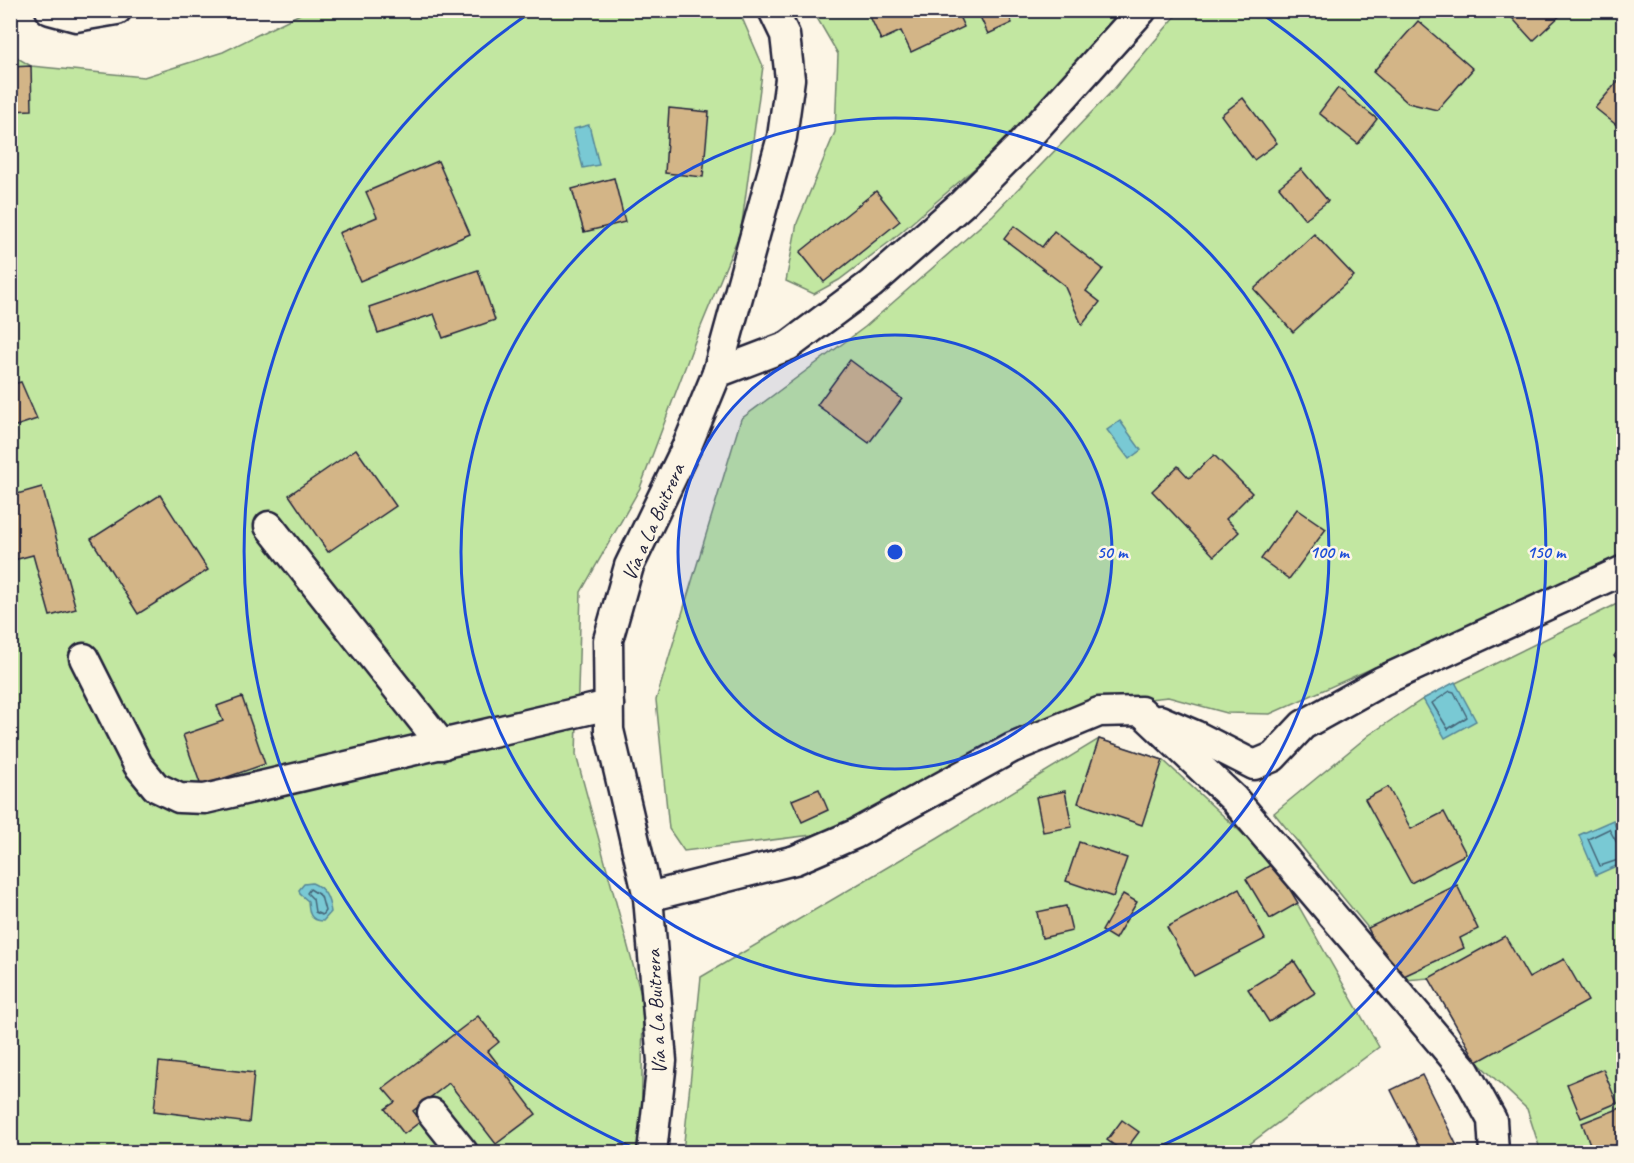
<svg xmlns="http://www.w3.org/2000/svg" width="1634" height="1163" font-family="Caveat,sans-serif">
  <rect width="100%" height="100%" fill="#fcf5e5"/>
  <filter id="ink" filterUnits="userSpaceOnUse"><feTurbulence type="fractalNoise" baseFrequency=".0167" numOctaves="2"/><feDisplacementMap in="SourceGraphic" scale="12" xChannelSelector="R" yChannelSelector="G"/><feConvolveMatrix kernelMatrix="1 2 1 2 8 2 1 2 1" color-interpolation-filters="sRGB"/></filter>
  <g filter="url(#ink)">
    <g fill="#c2e7a1" stroke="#72846e" stroke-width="1.5">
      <path d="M 306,11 L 739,11 L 763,66 L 741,230 L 695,341 L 640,488 L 581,592 L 576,755 L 643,1002 L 641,1152 L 11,1152 L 11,54 L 31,66 L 144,77 L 223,52 Z"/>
      <path d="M 813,11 L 1125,11 L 1077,65 L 982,162 L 892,240 L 839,280 L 814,294 L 786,281 L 797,223 L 835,132 L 838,54 Z"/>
      <path d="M 1180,11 L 1623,11 L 1623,556 L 1270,714 L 1227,713 L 1168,697 L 1100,704 L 836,832 L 684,851 L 669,829 L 656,700 L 741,419 L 865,327 L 993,215 L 1114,89 Z"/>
      <path d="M 1623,601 L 1623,1152 L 1541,1152 L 1527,1109 L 1477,1062 L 1429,978 L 1393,981 L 1368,928 L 1274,813 L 1369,735 L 1423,699 Z"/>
      <path d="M 1099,739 L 1163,760 L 1274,863 L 1379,1047 L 1239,1152 L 683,1152 L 701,977 L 937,838 Z"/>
    </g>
    <g fill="#79c9d4" stroke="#568697" stroke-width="1.5">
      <path d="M 589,125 L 599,165 L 583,168 L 573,129 Z"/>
      <path d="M 1120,421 L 1141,450 L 1129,459 L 1107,430 Z"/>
      <path d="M 1455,682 L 1476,721 L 1445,738 L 1423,699 Z"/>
      <path d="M 1613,820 L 1623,845 L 1623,863 L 1596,875 L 1579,835 Z"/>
      <path d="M 312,883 C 325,888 329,898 331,912 L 323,921 C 309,921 309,912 308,901 L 300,894 L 299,890 L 304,884 Z"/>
    </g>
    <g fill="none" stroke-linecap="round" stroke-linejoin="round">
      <g stroke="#456578" stroke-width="1.5">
        <path d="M 1450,691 L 1454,692 L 1467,717 L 1448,729 L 1432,703 Z"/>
        <path d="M 1624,845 L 1617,843 L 1609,829 L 1588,839 L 1600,866 L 1624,858"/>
        <path d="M 310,889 L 321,896 L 325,911 L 322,915 L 315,912 L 313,899 L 307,893 Z"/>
      </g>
    </g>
    <g fill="#d3b587" stroke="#22223b" stroke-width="1.5">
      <path d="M 867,10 L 956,10 L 964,27 L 911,52 L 901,31 L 881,40 Z"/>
      <path d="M 982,10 L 1006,10 L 1012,23 L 988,34 L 978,12 Z"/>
      <path d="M 1505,10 L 1566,10 L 1533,41 Z"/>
      <path d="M 1418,21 L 1473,69 L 1437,110 L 1408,103 L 1373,72 Z"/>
      <path d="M 31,66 L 32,110 L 10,111 L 10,67 Z"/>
      <path d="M 1624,74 L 1624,131 L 1595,108 Z"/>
      <path d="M 1338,88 L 1377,119 L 1358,144 L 1319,113 Z"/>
      <path d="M 1243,98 L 1277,143 L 1254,160 L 1221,115 Z"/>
      <path d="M 669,108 L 709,112 L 703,177 L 665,173 Z"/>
      <path d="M 438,161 L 470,234 L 360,281 L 339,233 L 377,217 L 366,192 Z"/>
      <path d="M 1301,169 L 1328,201 L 1305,219 L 1279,187 Z"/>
      <path d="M 614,178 L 625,222 L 584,232 L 572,189 Z"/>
      <path d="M 876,191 L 900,221 L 824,282 L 800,252 Z"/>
      <path d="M 1014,226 L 1042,247 L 1054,231 L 1103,269 L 1086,291 L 1100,302 L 1082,325 L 1064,285 L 1004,239 Z"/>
      <path d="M 1314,234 L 1354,276 L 1293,332 L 1254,289 Z"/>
      <path d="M 478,270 L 495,320 L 443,338 L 434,314 L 378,333 L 369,307 Z"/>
      <path d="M 850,360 L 902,399 L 869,443 L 817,405 Z"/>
      <path d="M 21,382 L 37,419 L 10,428 L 10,385 Z"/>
      <path d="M 356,449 L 396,506 L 328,552 L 289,495 Z"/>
      <path d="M 1214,455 L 1252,493 L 1226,519 L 1239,532 L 1214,556 L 1152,491 L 1178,466 L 1189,478 Z"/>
      <path d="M 42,487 L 76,609 L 50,616 L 33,555 L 10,561 L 10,496 Z"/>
      <path d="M 160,495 L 208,570 L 138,614 L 91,539 Z"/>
      <path d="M 1297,509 L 1326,529 L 1289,579 L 1261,559 Z"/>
      <path d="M 1624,643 L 1624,662 L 1614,656 Z"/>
      <path d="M 242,697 L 265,764 L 201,786 L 183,735 L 223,721 L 217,706 Z"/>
      <path d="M 1099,739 L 1163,760 L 1142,825 L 1078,803 Z"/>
      <path d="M 1388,787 L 1411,829 L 1444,812 L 1466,854 L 1411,883 L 1365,799 Z"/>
      <path d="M 819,789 L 828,810 L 802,822 L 792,800 Z"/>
      <path d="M 1065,791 L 1072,827 L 1043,832 L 1036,797 Z"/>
      <path d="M 1079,842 L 1127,858 L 1113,897 L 1066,881 Z"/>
      <path d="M 1274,863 L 1298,903 L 1270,919 L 1246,879 Z"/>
      <path d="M 1457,885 L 1478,929 L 1460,938 L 1464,948 L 1393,981 L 1368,928 Z"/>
      <path d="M 1239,889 L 1265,939 L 1194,976 L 1167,927 Z"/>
      <path d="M 1123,894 L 1137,902 L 1115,939 L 1102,931 Z"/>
      <path d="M 1066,906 L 1072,931 L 1042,938 L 1037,912 Z"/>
      <path d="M 1505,936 L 1529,978 L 1564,959 L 1588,1001 L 1477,1062 L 1429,978 Z"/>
      <path d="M 1294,961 L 1315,993 L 1269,1022 L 1248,989 Z"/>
      <path d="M 478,1016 L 499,1042 L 488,1051 L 536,1114 L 496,1144 L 449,1083 L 413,1111 L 421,1121 L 404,1134 L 385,1109 L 395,1102 L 383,1088 Z"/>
      <path d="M 159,1062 L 254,1073 L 249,1123 L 154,1111 Z"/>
      <path d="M 1603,1069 L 1617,1103 L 1581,1118 L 1567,1084 Z"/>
      <path d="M 1422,1075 L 1460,1152 L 1422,1152 L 1391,1090 Z"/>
      <path d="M 1623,1107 L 1624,1152 L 1593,1152 L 1582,1123 Z"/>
      <path d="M 1122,1120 L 1139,1132 L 1124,1152 L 1107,1140 Z"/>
    </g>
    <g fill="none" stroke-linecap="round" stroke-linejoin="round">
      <defs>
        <g id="minor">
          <path d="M 50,10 L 76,17 L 117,10"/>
          <path d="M 717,373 L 788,346 L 871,284 L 963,203 L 1019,147 L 1142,10"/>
          <path d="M 269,526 L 442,745"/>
          <path d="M 84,658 L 138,765 L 156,787 L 179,798 L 205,799 L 609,705"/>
          <path d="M 1160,720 L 1195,735 L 1254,765 L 1273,757 L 1303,725 L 1382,681 L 1624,570"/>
          <path d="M 648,897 L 795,860 L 855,834 L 1012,748 L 1099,712 L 1141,711 L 1234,799 L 1465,1071 L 1492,1120 L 1494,1152"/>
          <path d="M 432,1113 L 463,1152"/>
          <path d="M 652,1152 L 662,1061 L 648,897 L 609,730 L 608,640 L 629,566 L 687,446 L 717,373 L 782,137 L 790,79 L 785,35 L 773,10"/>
        </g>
      </defs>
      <use href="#minor" stroke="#22223b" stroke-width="33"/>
      <use href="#minor" stroke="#fcf5e5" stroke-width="28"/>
    </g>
  </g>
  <circle cx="895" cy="552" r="217" fill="#1d4ed8" fill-opacity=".12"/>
  <g fill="none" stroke="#1d4ed8" stroke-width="3">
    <circle cx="895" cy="552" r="217"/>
    <circle cx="895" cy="552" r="434"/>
    <path d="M641 1151A651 651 0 0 1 531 12M1259 12A651 651 0 0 1 1149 1151"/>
  </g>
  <g text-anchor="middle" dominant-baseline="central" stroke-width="5" stroke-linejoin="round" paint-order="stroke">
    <g font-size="21" fill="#22223b" stroke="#fcf5e5">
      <text transform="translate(653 522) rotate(-66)">Vía a La Buitrera</text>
      <text transform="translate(656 1012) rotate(-93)">Vía a La Buitrera</text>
    </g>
  </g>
  <circle cx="895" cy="552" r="9" fill="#1d4ed8" stroke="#fcf5e5" stroke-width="3"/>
  <g font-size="18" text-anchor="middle" font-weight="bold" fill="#1d4ed8" stroke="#fcf5e5" stroke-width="5" stroke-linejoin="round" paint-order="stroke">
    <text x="1112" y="558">50 m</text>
    <text x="1329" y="558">100 m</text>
    <text x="1546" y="558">150 m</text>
  </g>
  <rect width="1634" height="1163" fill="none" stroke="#fcf5e5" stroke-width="36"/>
  <rect x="18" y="18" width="1598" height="1127" fill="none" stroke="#22223b" stroke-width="2" filter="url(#ink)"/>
</svg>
